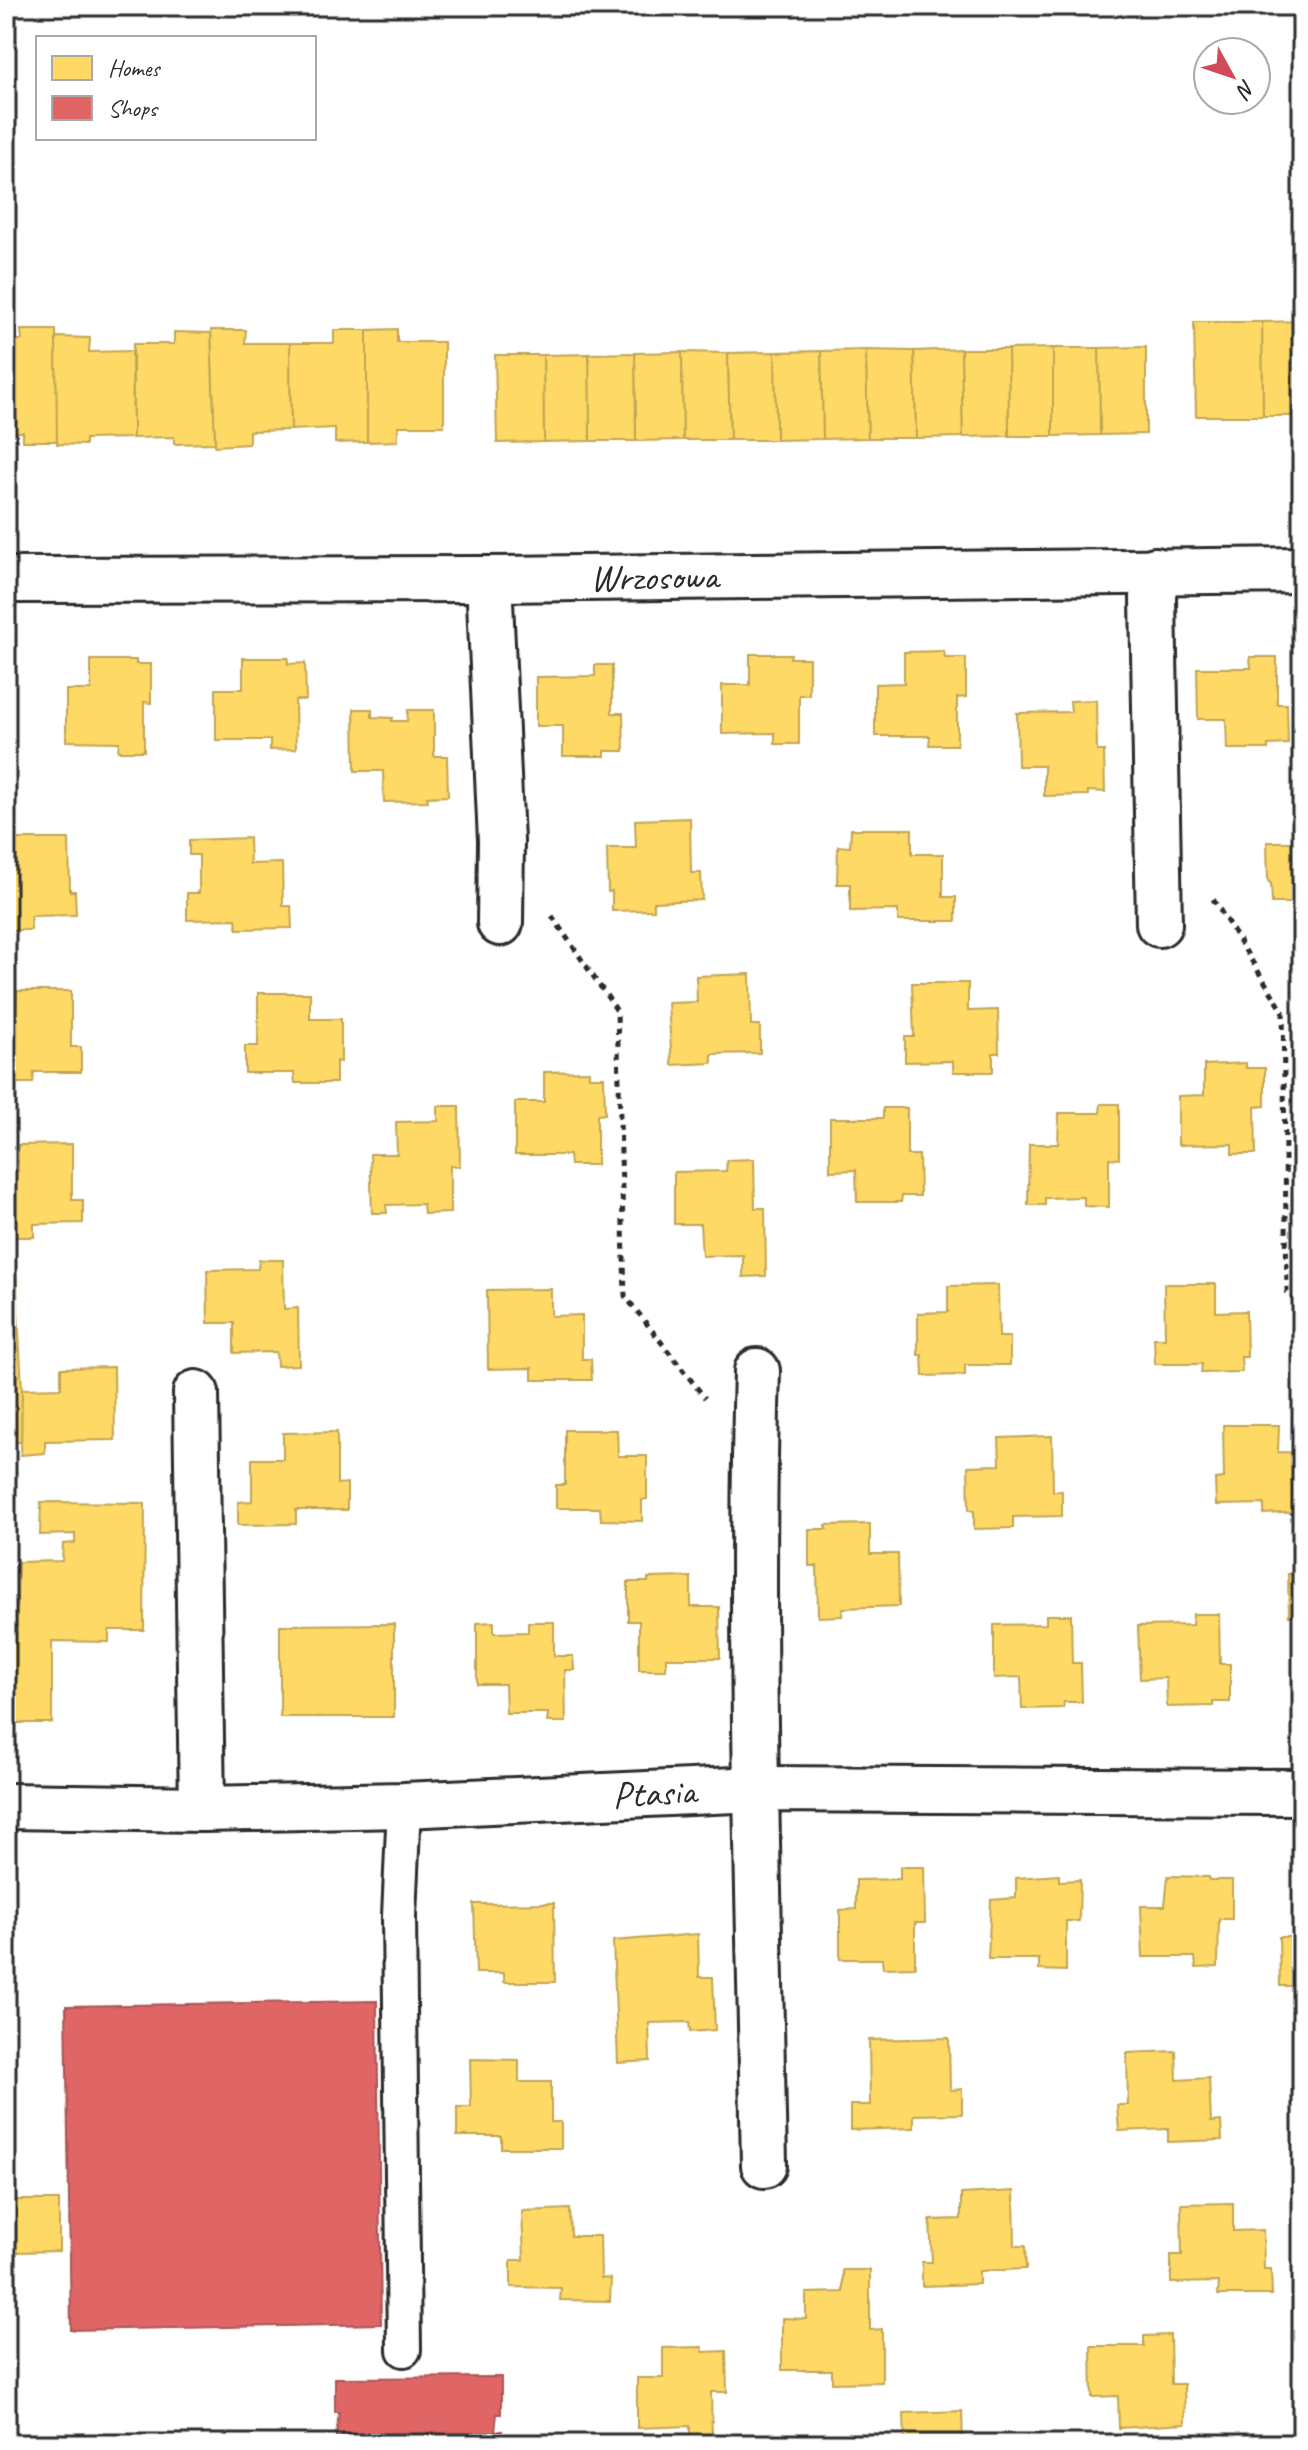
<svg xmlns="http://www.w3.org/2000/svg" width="1308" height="2450" font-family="Caveat,sans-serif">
  <rect width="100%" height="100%" fill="#fff"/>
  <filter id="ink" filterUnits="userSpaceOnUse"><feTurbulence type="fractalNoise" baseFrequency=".0125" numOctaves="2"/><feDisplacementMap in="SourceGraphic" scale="16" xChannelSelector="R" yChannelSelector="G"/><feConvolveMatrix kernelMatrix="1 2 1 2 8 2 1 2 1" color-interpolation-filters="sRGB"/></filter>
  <g filter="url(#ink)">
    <g fill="#ffd966" stroke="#bfa554" stroke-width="2">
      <path d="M 1302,321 L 1302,416 L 1263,416 L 1262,322 Z"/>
      <path d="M 1194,322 L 1262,322 L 1263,416 L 1196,416 Z"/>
      <path d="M 397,329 L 397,342 L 444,342 L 444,426 L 398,426 L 398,441 L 367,442 L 367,330 Z"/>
      <path d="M 21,330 L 56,330 L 58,441 L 23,441 L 23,432 L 6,432 L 6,340 L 22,340 Z"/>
      <path d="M 211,330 L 246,330 L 245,343 L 290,343 L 291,430 L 249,431 L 249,444 L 215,446 Z"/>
      <path d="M 334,330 L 367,330 L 367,442 L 335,443 L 335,428 L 291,430 L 290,343 L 334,343 Z"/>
      <path d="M 174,332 L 211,333 L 215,443 L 174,444 L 174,437 L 133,438 L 133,344 L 174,344 Z"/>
      <path d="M 56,337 L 90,338 L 89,352 L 132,351 L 133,438 L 85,439 L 85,445 L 57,444 Z"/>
      <path d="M 1146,347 L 1146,434 L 1100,435 L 1099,348 Z"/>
      <path d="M 1053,348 L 1053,436 L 1009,436 L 1008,349 Z"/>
      <path d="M 1053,348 L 1099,348 L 1100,435 L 1053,436 Z"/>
      <path d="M 961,349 L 963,437 L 916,438 L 914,351 Z"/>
      <path d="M 961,349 L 1008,349 L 1009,436 L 963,437 Z"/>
      <path d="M 866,350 L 868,438 L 823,439 L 821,351 Z"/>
      <path d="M 866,350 L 914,351 L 916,438 L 868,438 Z"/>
      <path d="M 821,351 L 823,439 L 776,440 L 775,352 Z"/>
      <path d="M 682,352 L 683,440 L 636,441 L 635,353 Z"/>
      <path d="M 682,352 L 728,353 L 730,440 L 683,440 Z"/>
      <path d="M 775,352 L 776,440 L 730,440 L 728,353 Z"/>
      <path d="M 635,353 L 636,441 L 590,441 L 589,354 Z"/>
      <path d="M 589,354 L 590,441 L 544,442 L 543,355 Z"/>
      <path d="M 495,355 L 543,355 L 544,442 L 497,443 Z"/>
      <path d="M 944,651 L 945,658 L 966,658 L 966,697 L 957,698 L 957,745 L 929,745 L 930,736 L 875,736 L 875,684 L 904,683 L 904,652 Z"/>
      <path d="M 750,654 L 791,654 L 790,658 L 809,658 L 809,695 L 799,695 L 799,744 L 775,744 L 775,733 L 722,734 L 722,685 L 750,685 Z"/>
      <path d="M 1250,657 L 1277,657 L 1277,704 L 1287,704 L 1288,744 L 1268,745 L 1268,749 L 1227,749 L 1226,719 L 1198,719 L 1197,668 L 1251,668 Z"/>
      <path d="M 243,658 L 288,658 L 288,664 L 305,663 L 306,700 L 295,700 L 296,749 L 270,750 L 270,740 L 216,740 L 216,689 L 243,689 Z"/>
      <path d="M 91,660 L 136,660 L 136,664 L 151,664 L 151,703 L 144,702 L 144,751 L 118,751 L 119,742 L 66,741 L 66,690 L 91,690 Z"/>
      <path d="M 595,665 L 612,665 L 612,713 L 623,713 L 624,751 L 605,751 L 605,756 L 563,756 L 563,726 L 536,726 L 536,677 L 595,676 Z"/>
      <path d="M 1096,700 L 1097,751 L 1104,751 L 1105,792 L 1088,791 L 1088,795 L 1044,796 L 1044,766 L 1018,766 L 1017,713 L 1071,712 L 1070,701 Z"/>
      <path d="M 354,709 L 372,709 L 372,717 L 393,718 L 392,721 L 407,721 L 408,710 L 434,710 L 434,756 L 447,756 L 448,796 L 427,797 L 428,801 L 384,802 L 383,771 L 355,771 Z"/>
      <path d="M 1299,815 L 1302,815 L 1302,903 L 1272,903 L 1271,883 L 1268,882 L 1267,842 L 1299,842 Z"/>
      <path d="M 690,818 L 691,873 L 701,873 L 702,900 L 654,902 L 654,910 L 612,911 L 612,891 L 608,892 L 607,848 L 636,848 L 635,820 Z"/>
      <path d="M 851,829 L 912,829 L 912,854 L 943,854 L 943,897 L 956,897 L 956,921 L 898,921 L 898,910 L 850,911 L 850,884 L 837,884 L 838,846 L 850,847 Z"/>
      <path d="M 249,838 L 250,864 L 282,863 L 283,906 L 291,906 L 292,928 L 237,929 L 236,919 L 187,920 L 187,893 L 199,893 L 199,855 L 189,855 L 189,840 Z"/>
      <path d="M 14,839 L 69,839 L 70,891 L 75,891 L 76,915 L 31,916 L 31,930 L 6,930 L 6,866 L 15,866 Z"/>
      <path d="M 750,974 L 751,1025 L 760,1025 L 760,1053 L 712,1054 L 712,1063 L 672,1065 L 668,1003 L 697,1002 L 696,976 Z"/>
      <path d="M 912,983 L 968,983 L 968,1011 L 998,1010 L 999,1053 L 993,1053 L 993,1072 L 953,1072 L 953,1061 L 905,1062 L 905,1037 L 914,1037 Z"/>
      <path d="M 17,991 L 71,991 L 71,1047 L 81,1047 L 81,1072 L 34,1072 L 33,1083 L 6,1083 L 6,1018 L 16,1018 Z"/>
      <path d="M 258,993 L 310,993 L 310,1019 L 341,1019 L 341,1062 L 336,1061 L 336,1083 L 295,1083 L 294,1073 L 245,1073 L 245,1046 L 258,1046 Z"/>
      <path d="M 1246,1063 L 1246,1068 L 1265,1068 L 1265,1106 L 1255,1107 L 1256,1154 L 1232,1154 L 1232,1144 L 1178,1145 L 1178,1096 L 1204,1095 L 1204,1065 Z"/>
      <path d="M 589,1071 L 589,1077 L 604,1077 L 605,1114 L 597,1115 L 597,1165 L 570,1165 L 569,1155 L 515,1155 L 515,1102 L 544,1102 L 544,1072 Z"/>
      <path d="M 1101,1104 L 1119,1104 L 1119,1159 L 1109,1158 L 1109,1207 L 1084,1206 L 1084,1197 L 1045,1198 L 1045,1205 L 1028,1205 L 1029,1144 L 1058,1144 L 1059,1113 L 1100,1113 Z"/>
      <path d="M 438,1106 L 459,1106 L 460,1166 L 450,1166 L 450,1213 L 424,1214 L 423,1204 L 386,1205 L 387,1213 L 372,1213 L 370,1154 L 397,1154 L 396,1122 L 438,1121 Z"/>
      <path d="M 883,1108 L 907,1108 L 907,1155 L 919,1155 L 920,1196 L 902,1196 L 901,1202 L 857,1202 L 856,1170 L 830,1171 L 830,1118 L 883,1118 Z"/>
      <path d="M 72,1144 L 72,1200 L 83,1200 L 83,1223 L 34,1224 L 34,1237 L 6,1237 L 6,1171 L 18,1171 L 18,1145 Z"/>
      <path d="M 754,1159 L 755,1208 L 765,1208 L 766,1276 L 743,1277 L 743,1255 L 702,1256 L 700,1224 L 674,1224 L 674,1172 L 726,1171 L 727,1160 Z"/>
      <path d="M 259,1260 L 283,1260 L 284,1309 L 298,1308 L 299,1365 L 277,1366 L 276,1352 L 234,1353 L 234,1323 L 208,1323 L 207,1270 L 258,1269 Z"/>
      <path d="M 6,1275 L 16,1275 L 22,1389 L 21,1442 L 6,1443 Z"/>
      <path d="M 1164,1284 L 1216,1284 L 1216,1312 L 1246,1311 L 1247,1357 L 1241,1357 L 1242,1372 L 1201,1373 L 1202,1364 L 1155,1364 L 1154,1338 L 1165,1338 Z"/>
      <path d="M 998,1285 L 999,1337 L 1010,1337 L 1010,1365 L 965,1365 L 965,1375 L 923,1376 L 922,1355 L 918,1355 L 918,1313 L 948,1312 L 948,1286 Z"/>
      <path d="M 551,1289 L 551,1316 L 582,1315 L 582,1359 L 591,1359 L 592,1380 L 532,1380 L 532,1368 L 488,1369 L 487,1290 Z"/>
      <path d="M 114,1367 L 115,1440 L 45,1441 L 45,1453 L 21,1455 L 22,1389 L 61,1388 L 61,1368 Z"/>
      <path d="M 1223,1425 L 1279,1425 L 1278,1452 L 1302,1453 L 1302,1512 L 1264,1514 L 1264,1504 L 1216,1505 L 1215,1479 L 1224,1478 Z"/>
      <path d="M 565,1430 L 617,1430 L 618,1456 L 647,1456 L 647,1499 L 642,1500 L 642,1521 L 601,1520 L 600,1508 L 556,1508 L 556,1485 L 565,1485 Z"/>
      <path d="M 337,1432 L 337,1484 L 347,1483 L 347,1510 L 296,1510 L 296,1524 L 238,1525 L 238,1502 L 252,1501 L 252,1459 L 283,1459 L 283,1433 Z"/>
      <path d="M 1052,1436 L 1053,1491 L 1062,1491 L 1062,1516 L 1013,1517 L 1013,1528 L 974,1529 L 974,1511 L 969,1510 L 968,1466 L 1000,1465 L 999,1438 Z"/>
      <path d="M 41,1502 L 145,1503 L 144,1630 L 109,1630 L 109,1642 L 52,1641 L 52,1723 L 6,1723 L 6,1637 L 16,1637 L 18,1562 L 62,1561 L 63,1544 L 75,1543 L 75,1534 L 40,1535 Z"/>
      <path d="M 870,1524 L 870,1554 L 898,1554 L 899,1606 L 843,1608 L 842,1616 L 818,1617 L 817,1566 L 809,1566 L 809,1529 L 827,1529 L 826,1525 Z"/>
      <path d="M 1288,1574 L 1302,1574 L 1302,1664 L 1300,1616 L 1289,1616 Z"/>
      <path d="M 691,1577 L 691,1607 L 719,1607 L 720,1658 L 666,1658 L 666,1670 L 639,1670 L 639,1621 L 628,1621 L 628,1582 L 648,1582 L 648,1578 Z"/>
      <path d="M 1193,1614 L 1219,1614 L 1220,1664 L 1230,1664 L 1230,1702 L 1213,1702 L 1213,1706 L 1167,1707 L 1166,1678 L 1140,1679 L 1138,1626 L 1192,1625 Z"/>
      <path d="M 1046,1615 L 1071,1615 L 1072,1663 L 1081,1663 L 1082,1702 L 1064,1702 L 1063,1708 L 1022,1709 L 1021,1677 L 994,1678 L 994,1625 L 1046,1624 Z"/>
      <path d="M 494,1622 L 494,1633 L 528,1632 L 528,1622 L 554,1622 L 554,1656 L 573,1656 L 574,1670 L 565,1670 L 566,1722 L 547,1722 L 548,1713 L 506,1713 L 505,1684 L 477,1684 L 477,1623 Z"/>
      <path d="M 394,1624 L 394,1717 L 280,1717 L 280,1625 Z"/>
      <path d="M 900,1867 L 924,1867 L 925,1923 L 915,1923 L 915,1967 L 883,1968 L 882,1959 L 840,1959 L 840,1910 L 856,1909 L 856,1880 L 900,1879 Z"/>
      <path d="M 1059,1875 L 1059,1881 L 1080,1880 L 1079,1921 L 1066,1921 L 1066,1971 L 1039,1970 L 1039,1959 L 988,1959 L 991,1900 L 1016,1898 L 1016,1878 Z"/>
      <path d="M 1168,1876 L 1209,1877 L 1209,1880 L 1232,1880 L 1232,1919 L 1219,1919 L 1218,1967 L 1196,1968 L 1195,1957 L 1143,1957 L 1141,1906 L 1165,1906 Z"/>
      <path d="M 554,1903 L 555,1982 L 504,1982 L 504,1973 L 476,1973 L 474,1904 Z"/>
      <path d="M 698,1934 L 699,1977 L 713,1977 L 715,2030 L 690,2032 L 689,2022 L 649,2023 L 650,2061 L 618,2063 L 613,1941 Z"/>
      <path d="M 1279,1937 L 1302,1937 L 1302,1986 L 1280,1986 Z"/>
      <path d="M 949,2038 L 950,2090 L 962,2089 L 962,2114 L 914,2115 L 914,2128 L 850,2130 L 850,2105 L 870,2105 L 869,2040 Z"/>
      <path d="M 1176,2051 L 1177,2080 L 1209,2078 L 1211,2122 L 1221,2121 L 1222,2140 L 1168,2142 L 1168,2129 L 1119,2131 L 1117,2105 L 1128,2105 L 1127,2053 Z"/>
      <path d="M 470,2059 L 519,2060 L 519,2082 L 551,2082 L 551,2122 L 561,2122 L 561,2148 L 501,2148 L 501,2136 L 457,2136 L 457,2107 L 471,2107 Z"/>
      <path d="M 1014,2191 L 1015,2246 L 1025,2246 L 1026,2269 L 979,2271 L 979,2284 L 922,2286 L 922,2262 L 932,2262 L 930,2220 L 961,2219 L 961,2194 Z"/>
      <path d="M 15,2200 L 59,2200 L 59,2251 L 16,2252 Z"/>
      <path d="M 1233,2203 L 1233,2231 L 1263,2230 L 1264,2269 L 1271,2269 L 1272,2295 L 1218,2295 L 1219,2282 L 1171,2283 L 1171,2255 L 1182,2255 L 1181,2204 Z"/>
      <path d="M 570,2209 L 571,2236 L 600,2236 L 601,2278 L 611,2279 L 610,2301 L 560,2300 L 561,2288 L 511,2287 L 511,2260 L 524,2260 L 522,2211 Z"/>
      <path d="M 843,2270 L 870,2270 L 870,2330 L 882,2329 L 882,2382 L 832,2383 L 832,2370 L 782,2370 L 782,2318 L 806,2319 L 806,2293 L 843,2292 Z"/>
      <path d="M 1170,2335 L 1171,2384 L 1184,2384 L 1185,2424 L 1119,2428 L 1118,2396 L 1092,2397 L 1091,2346 L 1144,2346 L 1144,2336 Z"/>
      <path d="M 702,2347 L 703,2352 L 726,2351 L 727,2392 L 711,2392 L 712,2438 L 690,2438 L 690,2426 L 637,2428 L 637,2378 L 663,2378 L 663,2348 Z"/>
      <path d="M 1302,2368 L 1302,2421 L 1297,2421 L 1297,2369 Z"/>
      <path d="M 962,2411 L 963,2444 L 905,2444 L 904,2413 Z"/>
    </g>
    <g fill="#e06666" stroke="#aa5454" stroke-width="2">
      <path d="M 377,2001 L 381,2324 L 71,2330 L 66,2006 Z"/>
      <path d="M 501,2377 L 501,2414 L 497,2414 L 495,2432 L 502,2431 L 501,2444 L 335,2444 L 339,2412 L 335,2412 L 335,2378 Z"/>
    </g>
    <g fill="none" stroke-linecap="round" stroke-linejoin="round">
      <defs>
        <path id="lane" d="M 404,2350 L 399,1916 L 404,1805"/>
        <g id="street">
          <path d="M 1155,570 L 1153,598 L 1159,924"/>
          <path d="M 489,579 L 501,841 L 500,923"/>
          <path d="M 6,580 L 489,579 L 1302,570"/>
          <path d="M 757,1371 C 749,1636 759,1901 764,2165"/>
          <path d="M 196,1393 L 202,1809"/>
          <path d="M 6,1806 L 202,1809 L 404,1805 L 757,1789 L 1302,1792"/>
        </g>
      </defs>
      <use href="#lane" stroke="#2b2b2b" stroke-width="38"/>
      <use href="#street" stroke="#2b2b2b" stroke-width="50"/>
      <g stroke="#2b2b2b" stroke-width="5" stroke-dasharray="6 6" stroke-linecap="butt">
        <path d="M 1213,899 L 1283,1011 L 1287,1292 L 1302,1309"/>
        <path d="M 552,916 L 617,1011 L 625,1296 L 705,1398"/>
        <path d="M 6,2434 L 13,2444"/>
      </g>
      <use href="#lane" stroke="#fff" stroke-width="32"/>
      <use href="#street" stroke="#fff" stroke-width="44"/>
    </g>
  </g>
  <g text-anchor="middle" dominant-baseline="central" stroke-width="8" stroke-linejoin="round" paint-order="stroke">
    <g font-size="38" fill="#2b2b2b" stroke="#fff">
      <text transform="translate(654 577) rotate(-1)">Wrzosowa</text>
      <text transform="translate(654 1793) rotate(-3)">Ptasia</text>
    </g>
  </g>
  <rect width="1308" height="2450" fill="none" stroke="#fff" stroke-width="32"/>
  <rect x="16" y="16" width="1276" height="2418" fill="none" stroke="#2b2b2b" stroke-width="3" filter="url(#ink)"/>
  <rect x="36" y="36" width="280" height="104" fill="#ffffff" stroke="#aaaaaa" stroke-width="2"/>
  <rect x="52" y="56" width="40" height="24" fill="#ffd966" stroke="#aaaaaa" stroke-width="2"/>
  <text x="108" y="76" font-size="24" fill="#2b2b2b">Homes</text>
  <rect x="52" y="96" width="40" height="24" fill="#e06666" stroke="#aaaaaa" stroke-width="2"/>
  <text x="108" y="116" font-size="24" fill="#2b2b2b">Shops</text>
  <g transform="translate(1232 76) rotate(130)"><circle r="38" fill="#ffffff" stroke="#aaaaaa" stroke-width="2"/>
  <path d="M0-6L14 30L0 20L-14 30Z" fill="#d1495b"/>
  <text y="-12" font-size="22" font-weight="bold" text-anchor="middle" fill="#2b2b2b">N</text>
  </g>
</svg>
